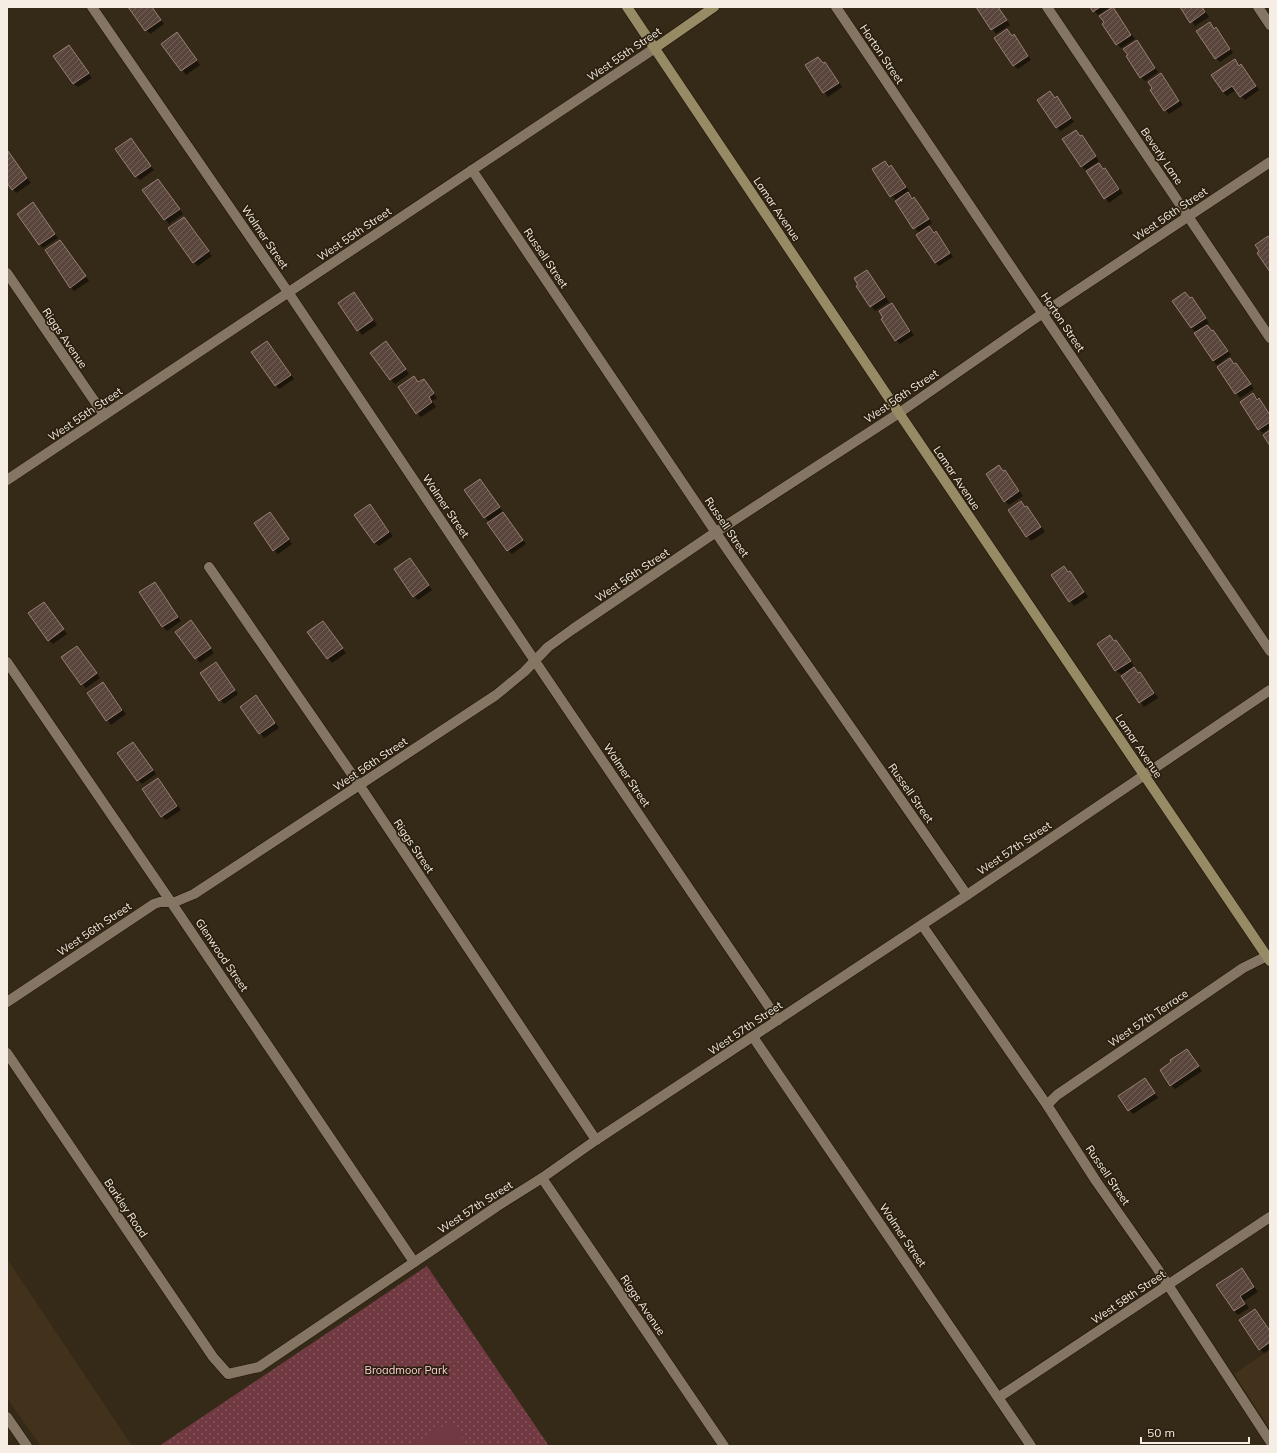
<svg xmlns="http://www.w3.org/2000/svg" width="1277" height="1453" font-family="Mulish,sans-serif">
  <defs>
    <pattern id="park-dots" width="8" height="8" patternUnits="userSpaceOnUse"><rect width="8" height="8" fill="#713a42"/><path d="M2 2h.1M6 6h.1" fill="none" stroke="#86575d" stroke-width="1.8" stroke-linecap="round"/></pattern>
    <pattern id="building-hatch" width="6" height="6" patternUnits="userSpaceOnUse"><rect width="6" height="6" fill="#5a453c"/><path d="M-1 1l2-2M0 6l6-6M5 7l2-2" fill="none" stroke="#726058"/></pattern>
  </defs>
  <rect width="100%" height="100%" fill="#352918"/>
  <g fill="#42321b">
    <path d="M 7,1259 L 132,1446 L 41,1446 L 7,1398 Z"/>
    <path d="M 1270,1350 L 1270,1429 L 1234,1374 Z"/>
  </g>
  <path fill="url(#park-dots)" d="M 427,1266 L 549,1446 L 159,1446 Z"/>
  <path fill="#713a42" d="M 452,1421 L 467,1446 L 410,1446 Z"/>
  <g fill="#0007">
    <path d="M 129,7 L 152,7 L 164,24 L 150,34 Z"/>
    <path d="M 977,7 L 998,7 L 1010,25 L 996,34 Z"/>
    <path d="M 1091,7 L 1110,7 L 1098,15 Z"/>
    <path d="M 1181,7 L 1202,7 L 1209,17 L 1195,26 Z"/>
    <path d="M 1113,8 L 1135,39 L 1121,48 L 1117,44 Z"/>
    <path d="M 1209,24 L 1220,33 L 1233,53 L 1220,62 L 1216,58 Z"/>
    <path d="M 1007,31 L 1018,40 L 1031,60 L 1018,69 L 1013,65 Z"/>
    <path d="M 177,34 L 200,65 L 186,75 L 163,44 Z"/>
    <path d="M 1136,41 L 1158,72 L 1145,81 L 1141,77 L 1129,55 Z"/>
    <path d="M 69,47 L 92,78 L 78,87 L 73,83 Z"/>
    <path d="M 818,58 L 829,67 L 842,87 L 828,97 L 806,66 Z"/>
    <path d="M 1234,61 L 1245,70 L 1259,90 L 1245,100 L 1236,90 L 1227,96 L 1223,92 Z"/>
    <path d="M 1161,74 L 1183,105 L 1169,114 L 1151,90 Z"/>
    <path d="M 1050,93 L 1061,102 L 1074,122 L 1061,131 L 1056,127 Z"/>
    <path d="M 1082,136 L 1099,161 L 1086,170 L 1081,166 L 1080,137 Z"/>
    <path d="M 131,139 L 154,170 L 140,180 L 136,176 Z"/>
    <path d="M 8,152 L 31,183 L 16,193 L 7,181 Z"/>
    <path d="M 885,162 L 895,171 L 909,191 L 907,193 L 918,203 L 932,223 L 918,232 L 896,200 L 891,196 L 873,170 Z"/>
    <path d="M 1099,164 L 1109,173 L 1123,193 L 1109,203 L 1087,172 Z"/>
    <path d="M 158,180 L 183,214 L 169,224 L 144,190 Z"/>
    <path d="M 37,208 L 58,238 L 43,248 L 39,244 Z"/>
    <path d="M 188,223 L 212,256 L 198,266 L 194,262 Z"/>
    <path d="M 929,227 L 940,237 L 953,257 L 939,266 L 935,262 Z"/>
    <path d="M 60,241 L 89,281 L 74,291 L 70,287 Z"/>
    <path d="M 867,271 L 889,302 L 875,311 L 857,286 Z"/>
    <path d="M 1185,293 L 1196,302 L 1209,323 L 1206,325 L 1217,335 L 1231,355 L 1217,365 L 1213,361 L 1197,333 L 1191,328 Z"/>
    <path d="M 358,298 L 377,325 L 362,335 L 339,304 Z"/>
    <path d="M 892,304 L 914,335 L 900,344 L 896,340 Z"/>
    <path d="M 267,342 L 294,379 L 279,389 L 275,385 Z"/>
    <path d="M 386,343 L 409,374 L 395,384 L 391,380 Z"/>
    <path d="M 1230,359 L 1240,368 L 1254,389 L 1240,398 L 1218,367 Z"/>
    <path d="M 413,377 L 419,383 L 424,380 L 437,398 L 432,401 L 436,407 L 421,417 L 417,413 Z"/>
    <path d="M 1253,394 L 1263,404 L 1270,414 L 1270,428 L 1263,433 L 1259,429 Z"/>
    <path d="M 999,466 L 1009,476 L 1023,496 L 1009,505 L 1005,501 Z"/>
    <path d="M 480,480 L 526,544 L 512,554 L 508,550 L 490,523 L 485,517 Z"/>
    <path d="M 1021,502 L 1031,511 L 1045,532 L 1031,541 L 1009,510 Z"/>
    <path d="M 370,505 L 393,536 L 379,546 L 374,542 Z"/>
    <path d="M 270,513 L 292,544 L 278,554 L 274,550 Z"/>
    <path d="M 414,563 L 432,590 L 418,600 L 414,596 Z"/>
    <path d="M 1064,567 L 1074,576 L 1088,597 L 1074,606 L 1052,575 Z"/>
    <path d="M 155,583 L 181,621 L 167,631 L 162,626 Z"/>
    <path d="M 44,603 L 67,634 L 53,644 L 49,640 Z"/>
    <path d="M 191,622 L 214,653 L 200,663 L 177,632 Z"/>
    <path d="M 323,622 L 346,653 L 332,663 L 308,632 Z"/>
    <path d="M 1110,636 L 1120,645 L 1134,666 L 1132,667 L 1144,677 L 1158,698 L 1144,707 L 1121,674 L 1116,671 L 1098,644 Z"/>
    <path d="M 77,647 L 100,678 L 86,688 L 82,684 Z"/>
    <path d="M 220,667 L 238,694 L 224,704 L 201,673 Z"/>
    <path d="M 107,688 L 126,714 L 111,725 L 88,694 Z"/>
    <path d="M 260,701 L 279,728 L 264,738 L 241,707 Z"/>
    <path d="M 133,743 L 156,774 L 142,784 L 138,780 Z"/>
    <path d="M 158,779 L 181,810 L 166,820 L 162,816 Z"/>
    <path d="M 1187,1050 L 1202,1071 L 1175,1089 L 1171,1085 Z"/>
    <path d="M 1145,1080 L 1158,1098 L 1133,1114 L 1129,1110 Z"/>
    <path d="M 1242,1270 L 1258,1292 L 1244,1301 L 1249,1308 L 1238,1315 L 1234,1311 Z"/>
    <path d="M 1255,1310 L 1270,1331 L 1270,1349 L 1264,1353 L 1260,1349 Z"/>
  </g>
  <g fill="url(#building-hatch)" stroke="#977f76">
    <path d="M 128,7 L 152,7 L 161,20 L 145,31 Z"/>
    <path d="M 976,7 L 998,7 L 1007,20 L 991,30 Z"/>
    <path d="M 1090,7 L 1100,7 L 1093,12 Z"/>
    <path d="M 1113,7 L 1131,35 L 1116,45 L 1102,24 L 1104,22 L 1099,16 Z"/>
    <path d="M 1180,7 L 1202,7 L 1205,12 L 1190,23 Z"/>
    <path d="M 1210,22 L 1214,29 L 1216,27 L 1230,49 L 1215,59 L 1196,31 Z"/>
    <path d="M 1007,29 L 1012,36 L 1014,34 L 1028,56 L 1013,66 L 994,38 Z"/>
    <path d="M 177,32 L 197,60 L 181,71 L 161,44 Z"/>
    <path d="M 1137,40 L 1155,68 L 1140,78 L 1126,56 L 1128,55 L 1123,49 Z"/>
    <path d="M 69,45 L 89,73 L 73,84 L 53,56 Z"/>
    <path d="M 818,57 L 823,63 L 825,62 L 839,83 L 823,93 L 805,65 Z"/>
    <path d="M 1235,59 L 1239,66 L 1241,64 L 1256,86 L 1240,97 L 1232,86 L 1223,92 L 1211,75 Z"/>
    <path d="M 1161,73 L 1179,101 L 1164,111 L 1150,90 L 1152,88 L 1148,82 Z"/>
    <path d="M 1050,91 L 1055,98 L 1057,96 L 1071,118 L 1056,128 L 1037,100 Z"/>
    <path d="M 1076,130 L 1080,136 L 1082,135 L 1096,156 L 1081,167 L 1062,139 Z"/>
    <path d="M 131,138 L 151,166 L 135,177 L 115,149 Z"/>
    <path d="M 7,151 L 8,151 L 27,178 L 12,190 L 7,183 Z"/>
    <path d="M 885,161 L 889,167 L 891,165 L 906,187 L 890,197 L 872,169 Z"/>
    <path d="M 1099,163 L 1103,169 L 1105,168 L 1119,189 L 1104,199 L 1086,171 Z"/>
    <path d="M 158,179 L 180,209 L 164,220 L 142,190 Z"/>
    <path d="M 908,192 L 912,199 L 914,197 L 929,219 L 913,229 L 895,201 Z"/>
    <path d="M 33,202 L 55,234 L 39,245 L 17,214 Z"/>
    <path d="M 184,217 L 209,251 L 193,263 L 168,228 Z"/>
    <path d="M 929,226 L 934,233 L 936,231 L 950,253 L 935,263 L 916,235 Z"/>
    <path d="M 1268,236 L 1270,239 L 1270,272 L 1257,253 L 1259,251 L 1255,245 Z"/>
    <path d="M 60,240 L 86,276 L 70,288 L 45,250 Z"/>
    <path d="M 867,270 L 885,297 L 870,307 L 856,286 L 858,285 L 854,278 Z"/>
    <path d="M 354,292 L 373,320 L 357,331 L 338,303 Z"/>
    <path d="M 1185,292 L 1190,298 L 1192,297 L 1206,318 L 1191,328 L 1172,301 Z"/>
    <path d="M 892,303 L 910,331 L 895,341 L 881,319 L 883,318 L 879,311 Z"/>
    <path d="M 1207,325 L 1212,331 L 1213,330 L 1228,351 L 1213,361 L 1194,333 Z"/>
    <path d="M 267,341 L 291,375 L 275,386 L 251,352 Z"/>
    <path d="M 386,341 L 406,369 L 390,380 L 370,353 Z"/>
    <path d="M 1230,358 L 1234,364 L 1236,363 L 1251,384 L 1235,394 L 1217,367 Z"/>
    <path d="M 414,376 L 418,382 L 424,379 L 434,393 L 429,397 L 432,402 L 416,414 L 398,387 Z"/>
    <path d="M 1253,393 L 1257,400 L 1259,398 L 1270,415 L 1270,422 L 1258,430 L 1240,402 Z"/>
    <path d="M 1270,430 L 1270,446 L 1263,435 Z"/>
    <path d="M 999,465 L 1003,471 L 1005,470 L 1019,491 L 1004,502 L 986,474 Z"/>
    <path d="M 480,479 L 500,507 L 484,518 L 464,490 Z"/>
    <path d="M 1021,501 L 1025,507 L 1027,506 L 1041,527 L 1026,537 L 1008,510 Z"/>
    <path d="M 370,504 L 389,532 L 374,543 L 354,515 Z"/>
    <path d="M 270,512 L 289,539 L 273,551 L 254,523 Z"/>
    <path d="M 503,512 L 523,540 L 507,551 L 487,523 Z"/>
    <path d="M 410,558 L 429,585 L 413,597 L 394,569 Z"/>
    <path d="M 1064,566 L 1068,572 L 1070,571 L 1084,592 L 1069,602 L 1051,575 Z"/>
    <path d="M 155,582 L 178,617 L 162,627 L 139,592 Z"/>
    <path d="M 44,602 L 64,629 L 48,641 L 28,613 Z"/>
    <path d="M 191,620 L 211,648 L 195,659 L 175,632 Z"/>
    <path d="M 323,621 L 343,648 L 327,659 L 307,632 Z"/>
    <path d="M 1110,635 L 1114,641 L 1116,640 L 1131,661 L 1115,671 L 1097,644 Z"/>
    <path d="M 77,646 L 97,673 L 81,685 L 61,657 Z"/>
    <path d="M 216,662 L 235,690 L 219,701 L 200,673 Z"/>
    <path d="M 1134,667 L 1138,673 L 1140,672 L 1154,693 L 1139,703 L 1121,676 Z"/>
    <path d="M 103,682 L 122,710 L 106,721 L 87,693 Z"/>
    <path d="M 256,695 L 275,723 L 259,734 L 240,707 Z"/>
    <path d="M 133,742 L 153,770 L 137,781 L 117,753 Z"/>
    <path d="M 158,778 L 177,806 L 161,817 L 142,789 Z"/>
    <path d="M 1187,1049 L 1199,1066 L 1170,1086 L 1160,1070 L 1171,1062 L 1170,1060 Z"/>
    <path d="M 1145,1078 L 1155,1093 L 1128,1111 L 1118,1096 Z"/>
    <path d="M 1242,1268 L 1254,1287 L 1240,1296 L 1245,1304 L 1234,1311 L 1216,1285 Z"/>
    <path d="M 1255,1309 L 1270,1331 L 1270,1342 L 1259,1350 L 1239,1320 Z"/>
  </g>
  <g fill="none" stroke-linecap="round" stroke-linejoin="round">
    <defs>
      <g id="street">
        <path d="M 92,7 L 288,292 L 543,673 L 778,1020"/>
        <path d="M 836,7 L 1270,651"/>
        <path d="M 1047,7 L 1270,338"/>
        <path d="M 1258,7 L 1270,25"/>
        <path d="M 472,170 L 727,549 L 967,895"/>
        <path d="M 7,273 L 104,415"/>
        <path d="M 7,480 L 655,48"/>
        <path d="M 209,567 L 360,786 L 596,1140"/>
        <path d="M 7,662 L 171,902 L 414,1262"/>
        <path d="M 922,925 L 1047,1105 L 1096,1181 L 1157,1268 L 1270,1441"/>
        <path d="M 7,1002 L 154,904 L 160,902 L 175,902 L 194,894 L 496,695 L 524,672 L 548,647 L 573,629 L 716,532 L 899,413 L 1043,313 L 1270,162"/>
        <path d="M 753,1037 L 1031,1446"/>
        <path d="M 7,1053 L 213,1357 L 228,1374 L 259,1367 L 496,1207 L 542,1178 L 596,1140 L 967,895 L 1270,690"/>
        <path d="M 1047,1105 L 1057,1095 L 1243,968 L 1267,956"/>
        <path d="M 542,1178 L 724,1446"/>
        <path d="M 999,1397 L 1270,1217"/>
        <path d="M 7,1417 L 27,1446"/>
      </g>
      <g id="secondary">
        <path d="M 627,7 L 899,413 L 1270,961"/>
        <path d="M 655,48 L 714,7"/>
      </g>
    </defs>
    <use href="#street" stroke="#1c1103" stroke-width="11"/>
    <use href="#secondary" stroke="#1c1103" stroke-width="11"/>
    <use href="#street" stroke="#857663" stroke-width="10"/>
    <use href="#secondary" stroke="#968b65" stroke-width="10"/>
  </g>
  <g text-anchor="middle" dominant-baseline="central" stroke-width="3.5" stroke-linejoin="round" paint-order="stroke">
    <g font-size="11" fill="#f6eee4" stroke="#2b1f0f">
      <text transform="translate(624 54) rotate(-34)">West 55th Street</text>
      <text transform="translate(882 54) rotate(56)">Horton Street</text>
      <text transform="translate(1162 156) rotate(56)">Beverly Lane</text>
      <text transform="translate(777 209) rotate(56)">Lamar Avenue</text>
      <text transform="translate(1170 214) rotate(-34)">West 56th Street</text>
      <text transform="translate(354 234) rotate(-34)">West 55th Street</text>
      <text transform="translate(265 237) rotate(56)">Walmer Street</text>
      <text transform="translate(546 258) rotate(56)">Russell Street</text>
      <text transform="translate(1063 322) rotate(56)">Horton Street</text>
      <text transform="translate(65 338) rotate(56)">Riggs Avenue</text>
      <text transform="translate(901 396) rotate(-34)">West 56th Street</text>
      <text transform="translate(85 414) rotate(-34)">West 55th Street</text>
      <text transform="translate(957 478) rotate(56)">Lamar Avenue</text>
      <text transform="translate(446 506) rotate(56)">Walmer Street</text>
      <text transform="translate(727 527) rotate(56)">Russell Street</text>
      <text transform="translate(632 575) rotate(-34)">West 56th Street</text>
      <text transform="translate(1139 746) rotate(56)">Lamar Avenue</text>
      <text transform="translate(370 764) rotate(-34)">West 56th Street</text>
      <text transform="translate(627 775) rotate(56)">Walmer Street</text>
      <text transform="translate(911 793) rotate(55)">Russell Street</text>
      <text transform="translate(414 846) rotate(56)">Riggs Street</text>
      <text transform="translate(1014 848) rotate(-34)">West 57th Street</text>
      <text transform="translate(94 929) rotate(-34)">West 56th Street</text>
      <text transform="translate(222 955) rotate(56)">Glenwood Street</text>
      <text transform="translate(1148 1018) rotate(-34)">West 57th Terrace</text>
      <text transform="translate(745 1028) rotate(-34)">West 57th Street</text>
      <text transform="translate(1108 1175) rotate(56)">Russell Street</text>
      <text transform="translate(475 1207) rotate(-33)">West 57th Street</text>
      <text transform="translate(126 1208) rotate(56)">Barkley Road</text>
      <text transform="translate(903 1235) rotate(56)">Walmer Street</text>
      <text transform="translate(1128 1297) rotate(-34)">West 58th Street</text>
      <text transform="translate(643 1305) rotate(56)">Riggs Avenue</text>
    </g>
    <g font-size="11" fill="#fbced3" stroke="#2b1f0f">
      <text x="406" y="1370">Broadmoor Park</text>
    </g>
  </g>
  <rect width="1277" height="1453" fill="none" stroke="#f6eee4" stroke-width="16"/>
  <path d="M1141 1437v6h108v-6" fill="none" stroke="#f6eee4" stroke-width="2"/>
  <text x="1147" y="1437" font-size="12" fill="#f6eee4" stroke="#2b1f0f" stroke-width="3" paint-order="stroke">50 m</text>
</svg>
